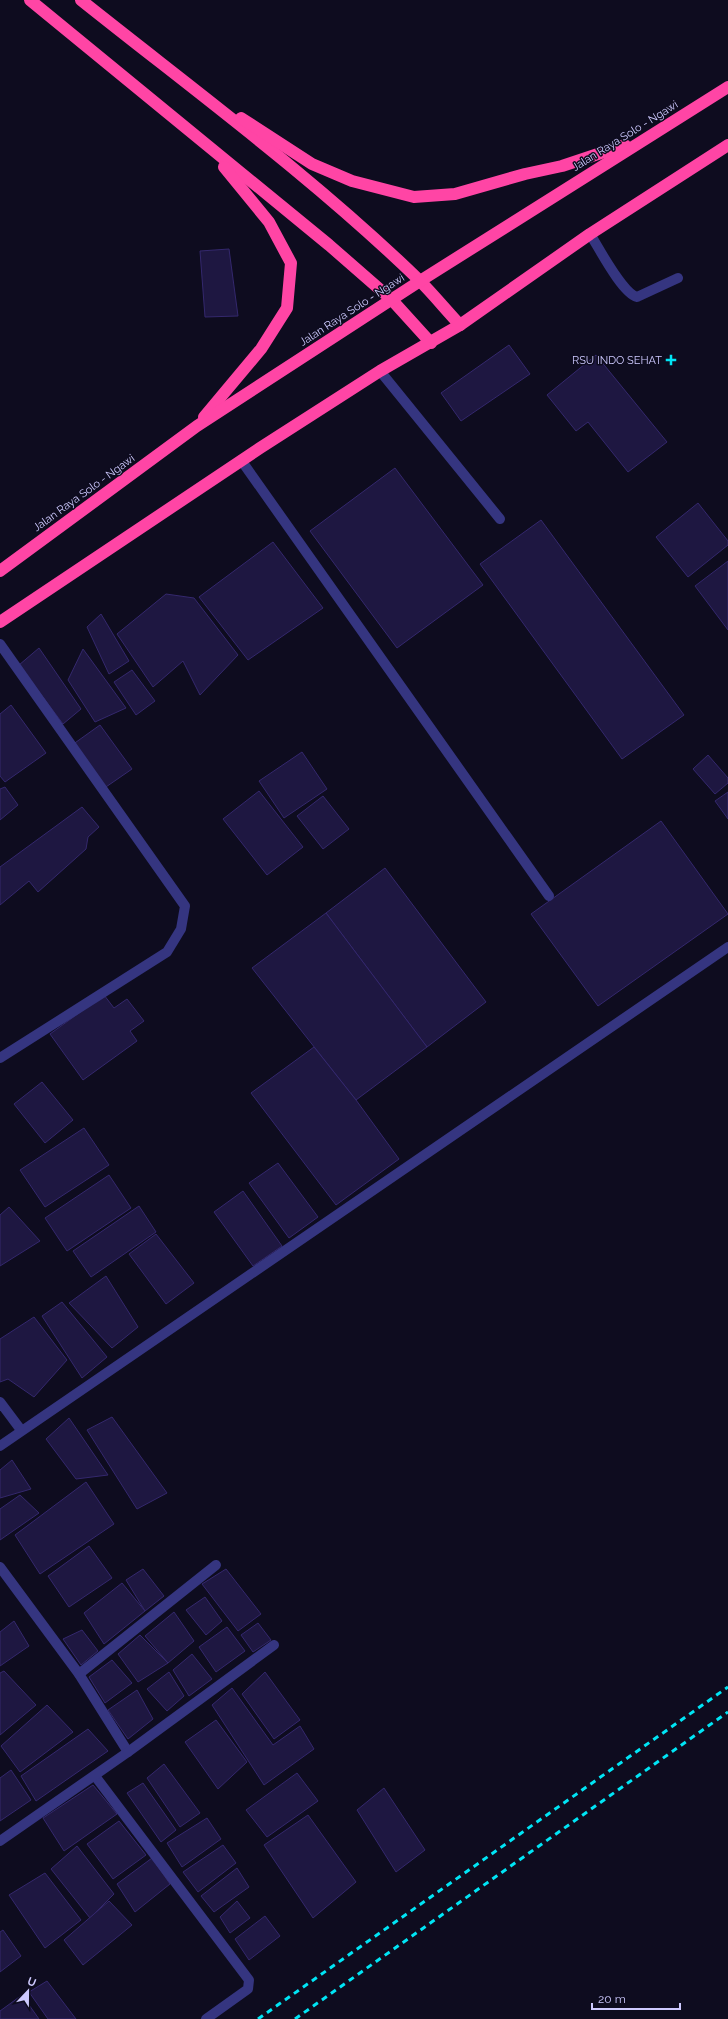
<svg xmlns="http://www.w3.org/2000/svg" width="728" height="2019" font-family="Raleway,sans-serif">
  <rect width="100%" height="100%" fill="#0e0c1f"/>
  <g fill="#1e1741" stroke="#34286d">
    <path d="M 229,249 L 238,316 L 205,317 L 200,251 Z"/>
    <path d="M 509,345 L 530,374 L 461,421 L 441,393 Z"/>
    <path d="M 596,355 L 667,442 L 628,472 L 588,422 L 576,431 L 547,395 Z"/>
    <path d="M 395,468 L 483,585 L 397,648 L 310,531 Z"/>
    <path d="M 698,503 L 728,541 L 728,545 L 688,577 L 656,537 Z"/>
    <path d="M 541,520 L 684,715 L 622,759 L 480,564 Z"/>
    <path d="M 273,542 L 323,608 L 248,660 L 199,597 Z"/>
    <path d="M 728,561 L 728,630 L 695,586 Z"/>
    <path d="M 166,594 L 194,598 L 238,655 L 200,695 L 183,661 L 153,687 L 117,634 Z"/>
    <path d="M 101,614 L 129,661 L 109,674 L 87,627 Z"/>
    <path d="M 39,648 L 81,709 L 63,724 L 19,665 Z"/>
    <path d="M 83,649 L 126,708 L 95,722 L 68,680 Z"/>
    <path d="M 132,670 L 155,701 L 136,715 L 114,682 Z"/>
    <path d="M 11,705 L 46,753 L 5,782 L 0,776 L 0,714 Z"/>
    <path d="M 100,725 L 132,769 L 103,789 L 72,745 Z"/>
    <path d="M 302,752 L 327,789 L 284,818 L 259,781 Z"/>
    <path d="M 708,755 L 728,778 L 728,783 L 715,794 L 693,769 Z"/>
    <path d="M 5,787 L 18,805 L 0,820 L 0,789 Z"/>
    <path d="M 259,791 L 303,847 L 267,875 L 223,819 Z"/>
    <path d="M 728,792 L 728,819 L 715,801 Z"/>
    <path d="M 323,796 L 349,829 L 323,849 L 297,816 Z"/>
    <path d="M 82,807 L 99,827 L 88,837 L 86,849 L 38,892 L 29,881 L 0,905 L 0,867 Z"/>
    <path d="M 661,821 L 728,914 L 598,1006 L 531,914 Z"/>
    <path d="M 385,868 L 486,1002 L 427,1047 L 326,913 Z"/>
    <path d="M 326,913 L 427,1047 L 356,1100 L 252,968 Z"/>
    <path d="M 104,995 L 114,1008 L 127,999 L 144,1021 L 130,1031 L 137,1041 L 83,1080 L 50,1034 Z"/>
    <path d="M 314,1047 L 356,1100 L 399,1159 L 336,1205 L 251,1093 Z"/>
    <path d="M 42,1082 L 73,1120 L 45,1143 L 14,1104 Z"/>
    <path d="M 84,1128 L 109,1165 L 45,1207 L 20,1170 Z"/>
    <path d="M 278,1163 L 318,1217 L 289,1238 L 249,1183 Z"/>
    <path d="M 109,1175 L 131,1208 L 67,1251 L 45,1218 Z"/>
    <path d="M 243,1191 L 282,1246 L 253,1266 L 214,1212 Z"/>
    <path d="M 139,1206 L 156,1232 L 91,1277 L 73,1251 Z"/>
    <path d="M 9,1207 L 40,1241 L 0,1266 L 0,1215 Z"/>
    <path d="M 156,1234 L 194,1283 L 166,1304 L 129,1254 Z"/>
    <path d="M 106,1276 L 138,1327 L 112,1348 L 69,1303 Z"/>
    <path d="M 62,1302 L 107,1357 L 82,1378 L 42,1316 Z"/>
    <path d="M 34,1317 L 67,1360 L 34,1397 L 8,1379 L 0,1382 L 0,1339 Z"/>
    <path d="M 112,1417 L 167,1493 L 137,1509 L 87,1430 Z"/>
    <path d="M 69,1418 L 108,1475 L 76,1479 L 46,1439 Z"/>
    <path d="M 12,1460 L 31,1489 L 0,1498 L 0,1470 Z"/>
    <path d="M 86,1482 L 114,1524 L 40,1574 L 15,1535 Z"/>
    <path d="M 20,1495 L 39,1513 L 0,1540 L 0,1509 Z"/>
    <path d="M 89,1546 L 112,1578 L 69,1607 L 48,1576 Z"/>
    <path d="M 143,1569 L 164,1596 L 145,1611 L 126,1580 Z"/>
    <path d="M 226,1569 L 261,1614 L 238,1631 L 202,1584 Z"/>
    <path d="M 122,1583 L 145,1611 L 104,1644 L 84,1613 Z"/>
    <path d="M 205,1597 L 222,1621 L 206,1635 L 186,1610 Z"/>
    <path d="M 174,1612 L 194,1641 L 168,1663 L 145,1636 Z"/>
    <path d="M 14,1621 L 29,1646 L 0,1666 L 0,1632 Z"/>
    <path d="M 258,1623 L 271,1640 L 253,1652 L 241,1635 Z"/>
    <path d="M 227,1627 L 245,1651 L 216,1672 L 199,1647 Z"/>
    <path d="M 82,1630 L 98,1651 L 81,1665 L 63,1639 Z"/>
    <path d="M 140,1635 L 168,1663 L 138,1682 L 118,1654 Z"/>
    <path d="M 192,1654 L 212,1679 L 189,1696 L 173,1670 Z"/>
    <path d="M 112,1660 L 132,1683 L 105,1703 L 89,1677 Z"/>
    <path d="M 4,1671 L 36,1705 L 0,1735 L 0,1673 Z"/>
    <path d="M 169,1672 L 184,1696 L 167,1711 L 147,1689 Z"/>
    <path d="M 265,1672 L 300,1720 L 274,1739 L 242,1694 Z"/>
    <path d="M 232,1688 L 273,1745 L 300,1726 L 314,1749 L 264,1785 L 212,1705 Z"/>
    <path d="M 137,1690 L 153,1719 L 128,1739 L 108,1710 Z"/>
    <path d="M 47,1705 L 73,1732 L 20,1772 L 1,1746 Z"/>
    <path d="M 216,1720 L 247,1762 L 218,1789 L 185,1742 Z"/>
    <path d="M 88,1729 L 108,1751 L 36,1801 L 21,1776 Z"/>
    <path d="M 164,1764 L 200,1813 L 180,1827 L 147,1778 Z"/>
    <path d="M 11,1770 L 31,1800 L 0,1821 L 0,1778 Z"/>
    <path d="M 297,1773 L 318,1801 L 267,1837 L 246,1810 Z"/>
    <path d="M 143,1783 L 176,1830 L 161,1842 L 127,1793 Z"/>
    <path d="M 93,1785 L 117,1814 L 64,1851 L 43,1818 Z"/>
    <path d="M 384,1788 L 425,1850 L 396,1872 L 357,1810 Z"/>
    <path d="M 308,1815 L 356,1882 L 313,1918 L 264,1845 Z"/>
    <path d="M 207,1818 L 221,1839 L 182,1867 L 167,1843 Z"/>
    <path d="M 119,1821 L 146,1855 L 113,1879 L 87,1844 Z"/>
    <path d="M 223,1845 L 236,1863 L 198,1892 L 183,1872 Z"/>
    <path d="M 77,1846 L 114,1894 L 90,1918 L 51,1869 Z"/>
    <path d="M 152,1858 L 170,1884 L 135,1912 L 117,1884 Z"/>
    <path d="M 237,1868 L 249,1887 L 214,1912 L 201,1896 Z"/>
    <path d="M 45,1873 L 81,1920 L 45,1948 L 9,1895 Z"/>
    <path d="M 109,1901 L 132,1925 L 83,1965 L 64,1940 Z"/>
    <path d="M 237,1901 L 250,1918 L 230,1933 L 220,1917 Z"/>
    <path d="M 265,1916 L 280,1936 L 249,1960 L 235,1939 Z"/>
    <path d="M 3,1930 L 21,1956 L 0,1972 L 0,1932 Z"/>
    <path d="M 47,1981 L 76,2019 L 48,2019 L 29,1992 Z"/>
    <path d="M 22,1995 L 39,2019 L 0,2019 L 0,2011 Z"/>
  </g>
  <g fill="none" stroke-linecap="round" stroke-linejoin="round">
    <g stroke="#353580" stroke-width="10">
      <path d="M 590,234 C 599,248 622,293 637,297 L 678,278"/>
      <path d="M 380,371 L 500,519"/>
      <path d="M 241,460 L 549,896"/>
      <path d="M 0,644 L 185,906 L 181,929 L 167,952 L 0,1058"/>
      <path d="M 0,1402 L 21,1430"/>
      <path d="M 0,1446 L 728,947"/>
      <path d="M 0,1567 L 79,1674 L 128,1752"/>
      <path d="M 79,1674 L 216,1565"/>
      <path d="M 95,1776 L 249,1980 L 248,1989 L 206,2019"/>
      <path d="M 0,1841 L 128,1752 L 274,1645"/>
    </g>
    <g stroke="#ff45a5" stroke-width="12">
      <path d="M 30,0 L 329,245 L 392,300 L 431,343"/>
      <path d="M 81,0 C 195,91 314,178 419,280 C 433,294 446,310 460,325"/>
      <path d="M 241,118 L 312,164 L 352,181 L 414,197 L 455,194 L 525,174 L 562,166 L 625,145"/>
      <path d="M 204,417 L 261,349 L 287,308 L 291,263 L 269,222 L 224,167"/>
      <path d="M 0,571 L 197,426 L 420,281 L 728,87"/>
      <path d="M 0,622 L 260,448 L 380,371 L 460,325 L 590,234 L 728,145"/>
    </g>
    <g stroke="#00e5f5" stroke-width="3" stroke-dasharray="6 5" stroke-linecap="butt">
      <path d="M 258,2019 L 728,1687"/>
      <path d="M 295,2019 L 728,1712"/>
    </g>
  </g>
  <path fill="#00e5f5" stroke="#0e0c1f" stroke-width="1.5" d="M669 354h4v4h4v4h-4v4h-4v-4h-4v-4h4z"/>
  <g text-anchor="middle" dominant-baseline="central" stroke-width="3" stroke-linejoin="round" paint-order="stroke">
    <g font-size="11" fill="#cecaff" stroke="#0e0c1f">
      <text transform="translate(625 136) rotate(-32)">Jalan Raya Solo - Ngawi</text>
      <text transform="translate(352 310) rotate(-33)">Jalan Raya Solo - Ngawi</text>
      <text transform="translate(84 493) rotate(-36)">Jalan Raya Solo - Ngawi</text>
    </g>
    <g font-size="11" fill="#cecaff" stroke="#0e0c1f" text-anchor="end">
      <text x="662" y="360">RSU INDO SEHAT</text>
    </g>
  </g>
  <g transform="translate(28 1991) rotate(22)" stroke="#0e0c1f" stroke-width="3" paint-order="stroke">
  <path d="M0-3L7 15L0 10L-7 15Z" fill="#cecaff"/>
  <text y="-6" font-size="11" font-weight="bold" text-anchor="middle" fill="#cecaff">U</text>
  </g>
  <path d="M592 2003v6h88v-6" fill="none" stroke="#cecaff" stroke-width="2"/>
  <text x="598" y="2003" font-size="12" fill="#cecaff" stroke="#0e0c1f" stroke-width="3" paint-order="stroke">20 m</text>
</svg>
